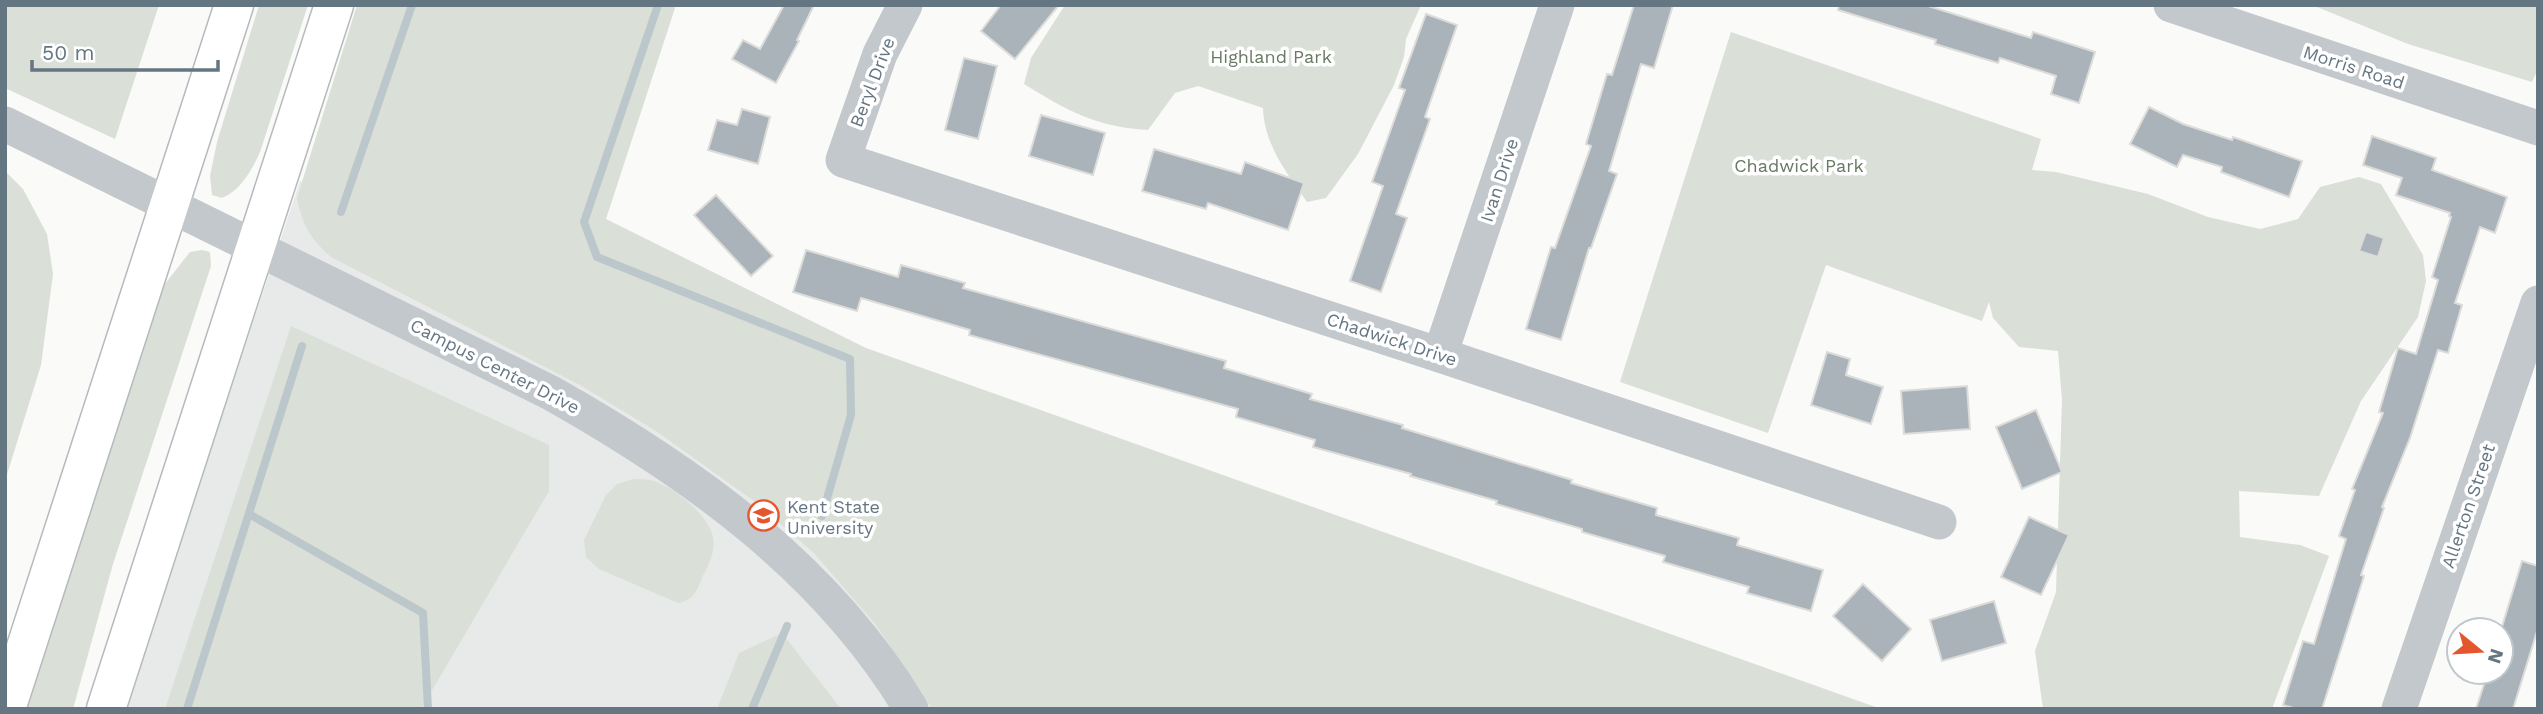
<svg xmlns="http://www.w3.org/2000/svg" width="2543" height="714" font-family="'Work Sans',sans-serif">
  <rect width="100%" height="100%" fill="#fafaf8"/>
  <path fill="#e8e9e9" d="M 300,181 L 667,306 L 1881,709 L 125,709 Z"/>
  <g fill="#dadfd7">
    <path d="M 5,5 L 159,5 L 115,139 L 5,88 Z"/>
    <path d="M 259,5 L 308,5 L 260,152 C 252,170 240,191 222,198 L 212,195 L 210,176 L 217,142 Z"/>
    <path d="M 357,5 L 676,5 L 606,219 L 866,348 L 1881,709 L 932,709 L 876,625 L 813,552 L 754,501 L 656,431 L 580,385 L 331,257 C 309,237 303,226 297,198 Z"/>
    <path d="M 1065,5 L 1421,5 L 1406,39 L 1404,57 L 1394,85 L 1358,154 L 1326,198 L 1307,202 C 1287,174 1264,144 1263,108 L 1198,86 L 1175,93 L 1148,130 C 1096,127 1068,111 1024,84 L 1031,58 Z"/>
    <path d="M 2312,5 L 2538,5 L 2538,69 L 2532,82 L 2408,44 Z"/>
    <path d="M 1731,32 L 2041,139 L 2032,170 L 2056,172 L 2148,194 L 2208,217 L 2260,229 L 2298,219 L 2320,187 L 2359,177 L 2381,184 L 2423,255 L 2426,281 L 2418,317 L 2361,401 L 2319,496 L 2239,491 L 2240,537 L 2300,545 L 2329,556 L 2272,709 L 2043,709 L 2035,651 L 2056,592 L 2062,400 L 2058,351 L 2019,347 L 1993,318 L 1989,302 L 1982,321 L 1826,265 L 1768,433 L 1620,382 Z"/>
    <path d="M 5,171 L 23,189 L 47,234 L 53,274 L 41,365 L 5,481 Z"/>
    <path d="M 202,250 L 210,252 L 211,266 L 113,564 L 73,709 L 19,709 L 161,289 L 190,252 Z"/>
    <path d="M 291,326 L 549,445 L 549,491 L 421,709 L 165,709 Z"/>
    <path d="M 634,479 C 639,479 645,479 650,480 C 672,485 708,514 713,537 C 716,552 708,565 702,578 C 696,592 694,600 678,603 L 599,569 L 586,557 L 584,540 L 606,495 L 617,484 Z"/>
    <path d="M 782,633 L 841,709 L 717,709 L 739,653 Z"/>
  </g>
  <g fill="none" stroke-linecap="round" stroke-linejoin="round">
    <g stroke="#bbc7cb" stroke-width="8">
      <path d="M 658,5 L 584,222 L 597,257 L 850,359 L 851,415 L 822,516"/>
      <path d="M 341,212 L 412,5"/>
      <path d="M 249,514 L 423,613 L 428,709"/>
      <path d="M 187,709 L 302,346"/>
      <path d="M 752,709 L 787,626"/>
    </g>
  </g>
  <g fill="#aab3b9" stroke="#dcdcda" stroke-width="2">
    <path d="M 784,5 L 814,5 L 797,40 L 799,41 L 776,83 L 732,59 L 743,40 L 760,49 Z"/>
    <path d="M 1001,5 L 1059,5 L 1015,59 L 981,31 Z"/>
    <path d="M 1634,5 L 1673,5 L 1654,68 L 1641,64 L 1609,171 L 1617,174 L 1591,248 L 1589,248 L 1561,340 L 1526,329 L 1551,247 L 1555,248 L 1591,146 L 1586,144 L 1607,74 L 1612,75 Z"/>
    <path d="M 1839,5 L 1925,5 L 2031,38 L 2033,32 L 2095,52 L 2079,103 L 2051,94 L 2056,76 L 2000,58 L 1998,63 L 1935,44 L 1936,40 L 1838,10 Z"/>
    <path d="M 1426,14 L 1457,25 L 1425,117 L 1430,119 L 1396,214 L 1407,218 L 1381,292 L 1350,281 L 1383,186 L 1372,182 L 1405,90 L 1399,88 Z"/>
    <path d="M 964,58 L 997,66 L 978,139 L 945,130 Z"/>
    <path d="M 2149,107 L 2183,124 L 2232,140 L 2233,137 L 2302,161 L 2289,197 L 2221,172 L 2222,167 L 2183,155 L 2177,167 L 2130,144 Z"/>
    <path d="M 742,109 L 770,117 L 758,164 L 708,150 L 717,120 L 737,125 Z"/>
    <path d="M 1041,115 L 1105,133 L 1093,175 L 1029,156 Z"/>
    <path d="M 2372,136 L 2436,158 L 2432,170 L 2507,197 L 2495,233 L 2480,227 L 2455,303 L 2462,305 L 2448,353 L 2438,350 L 2410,438 L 2382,507 L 2384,508 L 2361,575 L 2364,576 L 2322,709 L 2297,709 L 2283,705 L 2303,641 L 2314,644 L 2346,539 L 2339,536 L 2355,490 L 2352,489 L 2383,413 L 2379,412 L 2398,348 L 2416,354 L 2438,280 L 2432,277 L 2451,217 L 2449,216 L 2450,213 L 2396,195 L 2402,178 L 2363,165 Z"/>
    <path d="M 1154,149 L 1241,174 L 1245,162 L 1304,183 L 1288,230 L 1208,203 L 1206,209 L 1142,191 Z"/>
    <path d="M 716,195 L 773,256 L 751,276 L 694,215 Z"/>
    <path d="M 2366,232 L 2384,238 L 2378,257 L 2359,251 Z"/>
    <path d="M 806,250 L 898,277 L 901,265 L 965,283 L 963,288 L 1226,361 L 1224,368 L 1312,394 L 1310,399 L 1403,425 L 1402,428 L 1572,480 L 1571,483 L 1657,508 L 1656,515 L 1739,538 L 1737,545 L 1823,570 L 1811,611 L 1747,593 L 1749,587 L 1663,562 L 1665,556 L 1582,532 L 1582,529 L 1496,504 L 1497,501 L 1410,476 L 1411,474 L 1313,447 L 1315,440 L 1236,417 L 1238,409 L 969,335 L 970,330 L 861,298 L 857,311 L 793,292 Z"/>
    <path d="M 1827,352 L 1850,359 L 1846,375 L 1883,387 L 1871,424 L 1811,405 Z"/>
    <path d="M 1967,386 L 1970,429 L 1904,434 L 1901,391 Z"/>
    <path d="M 2036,410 L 2062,472 L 2022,489 L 1996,427 Z"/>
    <path d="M 2029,517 L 2069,535 L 2041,595 L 2001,577 Z"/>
    <path d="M 2522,561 L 2538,566 L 2538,628 L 2513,709 L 2476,709 L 2488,672 L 2501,672 L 2501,630 Z"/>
    <path d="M 1863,584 L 1911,629 L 1882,661 L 1833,616 Z"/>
    <path d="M 1994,601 L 2006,643 L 1942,661 L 1930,620 Z"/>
  </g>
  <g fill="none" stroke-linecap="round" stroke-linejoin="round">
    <defs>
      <g id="major">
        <path d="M 6,709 L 234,5"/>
        <path d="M 106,709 L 334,5"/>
      </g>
    </defs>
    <use href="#major" stroke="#b5babe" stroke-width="41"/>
    <g stroke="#c3c8cc" stroke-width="35">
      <path d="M 905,5 L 880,54 L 843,160 L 1440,355 L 1939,522"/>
      <path d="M 2171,5 L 2538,128"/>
      <path d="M 5,124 L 551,393 C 691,472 827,568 911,709"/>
      <path d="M 1440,355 L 1557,5"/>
      <path d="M 2399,709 L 2538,303"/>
    </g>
    <use href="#major" stroke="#fff" stroke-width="38"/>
  </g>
  <defs>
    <symbol id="university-ring" viewBox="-11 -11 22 22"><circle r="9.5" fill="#fff" stroke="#e4572e" stroke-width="1.5"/><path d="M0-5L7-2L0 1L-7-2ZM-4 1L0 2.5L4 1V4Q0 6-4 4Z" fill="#e4572e"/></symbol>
  </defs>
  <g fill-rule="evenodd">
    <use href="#university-ring" x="746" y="498" width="35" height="35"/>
  </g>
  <g text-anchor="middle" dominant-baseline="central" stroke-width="7" stroke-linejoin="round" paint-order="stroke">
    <g font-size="18" fill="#687a64" stroke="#fff">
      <text x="1271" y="56">Highland Park</text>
      <text x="1799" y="165">Chadwick Park</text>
    </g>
    <g font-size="18" fill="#657683" stroke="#fff">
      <text transform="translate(2354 67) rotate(18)">Morris Road</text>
      <text transform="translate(872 82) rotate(-69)">Beryl Drive</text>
      <text transform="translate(1499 180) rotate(-72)">Ivan Drive</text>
      <text transform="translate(1392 339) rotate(18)">Chadwick Drive</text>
      <text transform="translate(495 366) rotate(27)">Campus Center Drive</text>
      <text transform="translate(2468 506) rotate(-71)">Allerton Street</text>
    </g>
    <g font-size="18" fill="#657683" stroke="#fff" text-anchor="start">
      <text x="787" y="506">Kent State<tspan x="787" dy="21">University</tspan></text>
    </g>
  </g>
  <rect width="2543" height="714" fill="none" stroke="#657683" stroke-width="14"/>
  <g transform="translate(2480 651) rotate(108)"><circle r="33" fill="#ffffff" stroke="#c1c8cd" stroke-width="2"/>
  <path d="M0-5L12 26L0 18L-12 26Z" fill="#e4572e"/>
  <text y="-10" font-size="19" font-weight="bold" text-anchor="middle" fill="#657683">N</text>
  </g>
  <path d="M32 60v10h186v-10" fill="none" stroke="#657683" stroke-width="3.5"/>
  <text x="42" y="60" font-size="21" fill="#657683" stroke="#ffffff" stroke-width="5" paint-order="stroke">50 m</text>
</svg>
